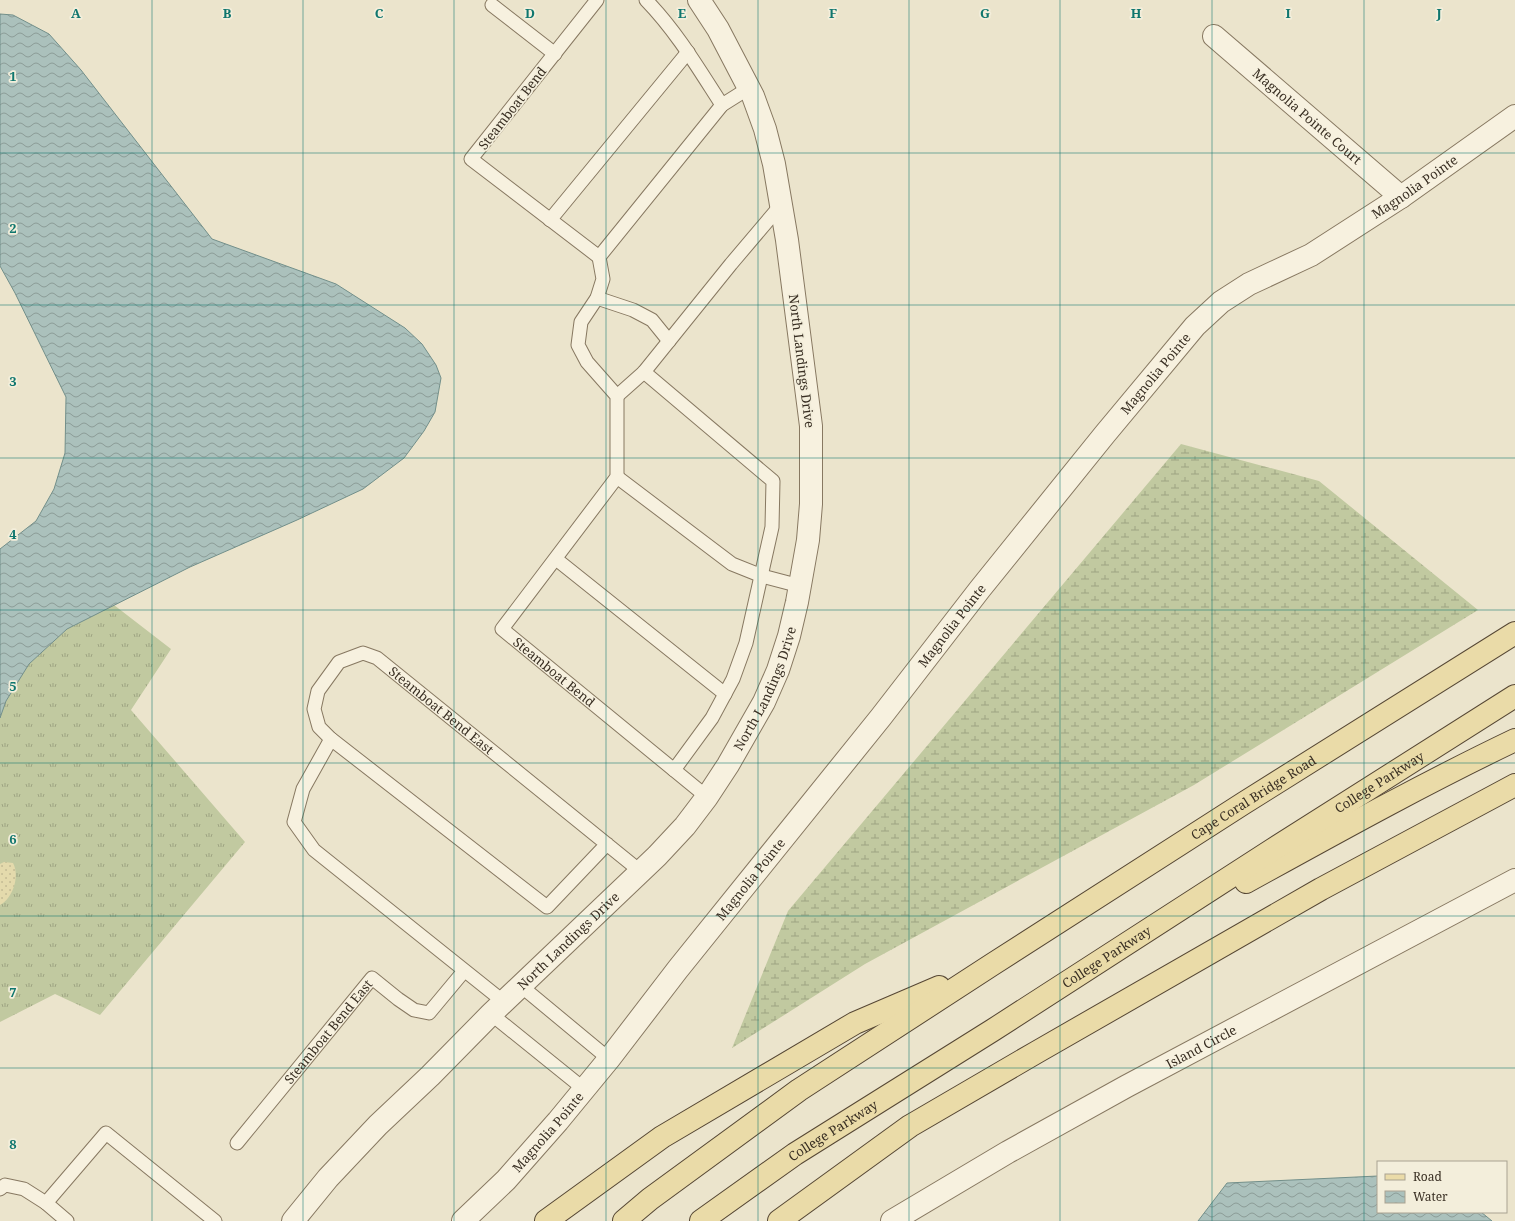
<svg xmlns="http://www.w3.org/2000/svg" width="1515" height="1221" font-family="'Noto Serif',serif">
  <defs>
    <pattern id="grass-tufts" width="24" height="20" patternUnits="userSpaceOnUse"><rect width="24" height="20" fill="#c1c9a0"/><path d="M3 7l-1-3M5 7V3M7 7l1-3M15 17l-1-3M17 17v-4M19 17l1-3" fill="none" stroke="#9ea482"/></pattern>
    <pattern id="wetland-marsh" width="20" height="14" patternUnits="userSpaceOnUse"><rect width="20" height="14" fill="#c1c9a0"/><path d="M1 5h8M5 5V1M11 12h8M15 12V8" fill="none" stroke="#9ea482"/></pattern>
    <pattern id="sand-dots" width="8" height="8" patternUnits="userSpaceOnUse"><rect width="8" height="8" fill="#e4daac"/><path d="M2 2h.1M6 6h.1" fill="none" stroke="#c4bb94" stroke-width="1.8" stroke-linecap="round"/></pattern>
    <pattern id="water-waves" width="16" height="10" patternUnits="userSpaceOnUse"><rect width="16" height="10" fill="#abc1bc"/><path d="M0 5q4-4 8 0t8 0" fill="none" stroke="#8c9d98"/></pattern>
  </defs>
  <rect width="100%" height="100%" fill="#ebe4cc"/>
  <path fill="url(#grass-tufts)" d="M 114,605 L 171,649 L 131,710 L 245,842 L 100,1015 L 55,994 L 0,1022 L 0,718 L 6,701 L 29,664 L 67,629 Z"/>
  <path fill="url(#wetland-marsh)" d="M 1181,444 L 1319,481 L 1478,610 L 1194,785 L 865,964 L 732,1048 L 788,911 Z"/>
  <path fill="url(#sand-dots)" d="M 4,862 L 13,863 C 20,876 13,898 0,905 L 0,864 Z"/>
  <g fill="url(#water-waves)" stroke="#728f8a">
    <path d="M 0,14 L 13,15 L 49,34 L 81,70 L 212,239 L 336,284 L 405,328 L 422,344 L 436,365 L 441,378 L 435,412 L 424,431 L 404,458 L 363,489 L 297,520 L 190,567 L 67,629 L 29,664 L 6,701 L 0,718 L 0,549 L 36,521 L 54,489 L 65,453 L 66,397 L 15,293 L 0,266 Z"/>
    <path d="M 1378,1176 L 1378,1212 L 1481,1212 L 1492,1221 L 1198,1221 L 1227,1183 Z"/>
  </g>
  <g fill="none" stroke-linecap="round" stroke-linejoin="round">
    <defs>
      <g id="service">
        <path d="M 597,0 L 471,159 L 599,257 L 722,105 L 749,88"/>
        <path d="M 646,0 C 677,32 698,68 722,105"/>
        <path d="M 492,5 L 555,54"/>
        <path d="M 550,220 L 688,52"/>
        <path id="s1" d="M 599,257 L 603,279 L 597,298 L 581,322 L 578,345 L 587,362 L 617,396 L 617,477 L 502,629 L 707,797"/>
        <path d="M 597,298 L 633,310 L 652,320 L 669,341"/>
        <path d="M 617,396 L 644,372"/>
        <path d="M 617,477 L 732,564 L 762,576 L 800,586"/>
        <path d="M 556,559 L 725,694"/>
        <path d="M 331,739 L 303,789 L 294,822 L 314,850 L 504,1002"/>
        <path d="M 674,770 L 712,718 L 733,679 L 746,643 L 772,527 L 773,481 L 644,372 L 731,264 L 781,205"/>
        <path id="s2" d="M 607,844 L 547,907 L 331,739 L 319,727 L 314,709 L 318,691 L 339,662 L 363,653 L 377,658 L 640,871"/>
        <path d="M 521,986 L 609,1059"/>
        <path d="M 491,1014 L 584,1089"/>
        <path id="s3" d="M 237,1143 L 372,978 L 398,999 L 414,1010 L 429,1013 L 464,971"/>
        <path d="M 0,1189 L 5,1185 L 24,1189 L 46,1203 L 106,1133 L 215,1221"/>
        <path d="M 46,1203 L 67,1221"/>
      </g>
      <g id="minor">
        <path id="s4" d="M 1214,36 L 1401,197"/>
        <path id="s5" d="M 293,1221 L 328,1178 L 378,1125 L 430,1076 L 491,1014 L 657,856 L 685,826 L 707,797 L 728,765 L 764,702 L 778,670 L 789,636 L 797,602 L 808,540 L 811,504 L 811,426 L 787,240 L 774,164 L 765,129 L 753,96 L 718,29 L 699,0"/>
        <path id="s6" d="M 463,1221 L 506,1180 L 558,1121 L 609,1059 L 678,969 L 881,717 L 980,589 L 1105,434 L 1195,326 L 1221,302 L 1249,284 L 1311,255 L 1401,197 L 1515,116"/>
        <path id="s7" d="M 892,1221 L 1008,1152 L 1127,1086 L 1515,880"/>
      </g>
      <g id="primary">
        <path d="M 1246,882 C 1335,833 1423,784 1515,740"/>
        <path d="M 546,1221 L 662,1137 L 855,1023 L 939,987"/>
        <path id="s8" d="M 624,1221 L 650,1199 L 799,1090 L 993,964 L 1244,803 L 1515,633"/>
        <path id="s9" d="M 701,1221 L 795,1154 L 993,1030 L 1272,850 L 1515,696"/>
        <path d="M 779,1221 L 910,1126 L 1037,1052 L 1321,889 L 1515,785"/>
      </g>
    </defs>
    <use href="#service" stroke="#877861" stroke-width="15"/>
    <use href="#minor" stroke="#877861" stroke-width="24"/>
    <use href="#primary" stroke="#564734" stroke-width="24"/>
    <use href="#service" stroke="#f7f1df" stroke-width="13"/>
    <use href="#minor" stroke="#f7f1df" stroke-width="22"/>
    <use href="#primary" stroke="#eadba8" stroke-width="22"/>
  </g>
  <path fill="none" stroke="#0f766e" stroke-width="1" stroke-opacity="0.55" d="M 152,0 L 152,1221M 303,0 L 303,1221M 454,0 L 454,1221M 606,0 L 606,1221M 758,0 L 758,1221M 909,0 L 909,1221M 1060,0 L 1060,1221M 1212,0 L 1212,1221M 1364,0 L 1364,1221M 0,153 L 1515,153M 0,305 L 1515,305M 0,458 L 1515,458M 0,610 L 1515,610M 0,763 L 1515,763M 0,916 L 1515,916M 0,1068 L 1515,1068"/>
  <g text-anchor="middle" dominant-baseline="central" stroke-width="3.5" stroke-linejoin="round" paint-order="stroke">
    <g font-size="13" fill="#392f23" stroke="#f3eedb">
      <text transform="translate(512 108) rotate(-52)">Steamboat Bend</text>
      <text stroke="none"><textPath href="#s4" startOffset="123">Magnolia Pointe Court</textPath></text>
      <text stroke="none"><textPath href="#s6" startOffset="1418">Magnolia Pointe</textPath></text>
      <text transform="translate(802 361) rotate(83)">North Landings Drive</text>
      <text stroke="none"><textPath href="#s6" startOffset="1095">Magnolia Pointe</textPath></text>
      <text stroke="none"><textPath href="#s6" startOffset="771">Magnolia Pointe</textPath></text>
      <text stroke="none"><textPath href="#s1" startOffset="498">Steamboat Bend</textPath></text>
      <text stroke="none"><textPath href="#s5" startOffset="717">North Landings Drive</textPath></text>
      <text stroke="none"><textPath href="#s2" startOffset="574">Steamboat Bend East</textPath></text>
      <text stroke="none"><textPath href="#s9" startOffset="808">College Parkway</textPath></text>
      <text stroke="none"><textPath href="#s8" startOffset="759">Cape Coral Bridge Road</textPath></text>
      <text stroke="none"><textPath href="#s6" startOffset="447">Magnolia Pointe</textPath></text>
      <text stroke="none"><textPath href="#s5" startOffset="393">North Landings Drive</textPath></text>
      <text stroke="none"><textPath href="#s9" startOffset="484">College Parkway</textPath></text>
      <text stroke="none"><textPath href="#s3" startOffset="144">Steamboat Bend East</textPath></text>
      <text stroke="none"><textPath href="#s7" startOffset="355">Island Circle</textPath></text>
      <text stroke="none"><textPath href="#s9" startOffset="160">College Parkway</textPath></text>
      <text stroke="none"><textPath href="#s6" startOffset="123">Magnolia Pointe</textPath></text>
    </g>
  </g>
  <g font-size="13" text-anchor="middle" font-weight="bold" fill="#0f766e" stroke="#f3eedb" stroke-width="3.5" stroke-linejoin="round" paint-order="stroke">
    <text x="76" y="18">A</text>
    <text x="227" y="18">B</text>
    <text x="379" y="18">C</text>
    <text x="530" y="18">D</text>
    <text x="682" y="18">E</text>
    <text x="833" y="18">F</text>
    <text x="985" y="18">G</text>
    <text x="1136" y="18">H</text>
    <text x="1288" y="18">I</text>
    <text x="1439" y="18">J</text>
    <text x="13" y="81">1</text>
    <text x="13" y="233">2</text>
    <text x="13" y="386">3</text>
    <text x="13" y="539">4</text>
    <text x="13" y="691">5</text>
    <text x="13" y="844">6</text>
    <text x="13" y="997">7</text>
    <text x="13" y="1149">8</text>
  </g>
  <rect x="1377" y="1161" width="130" height="52" fill="#f3eedb" stroke="#a9a291"/>
  <rect x="1385" y="1174" width="20" height="6" fill="#eadba8" stroke="#a9a291"/>
  <text x="1413" y="1181" font-size="12" fill="#392f23">Road</text>
  <rect x="1385" y="1191" width="20" height="12" fill="url(#water-waves)" stroke="#a9a291"/>
  <text x="1413" y="1201" font-size="12" fill="#392f23">Water</text>
</svg>
